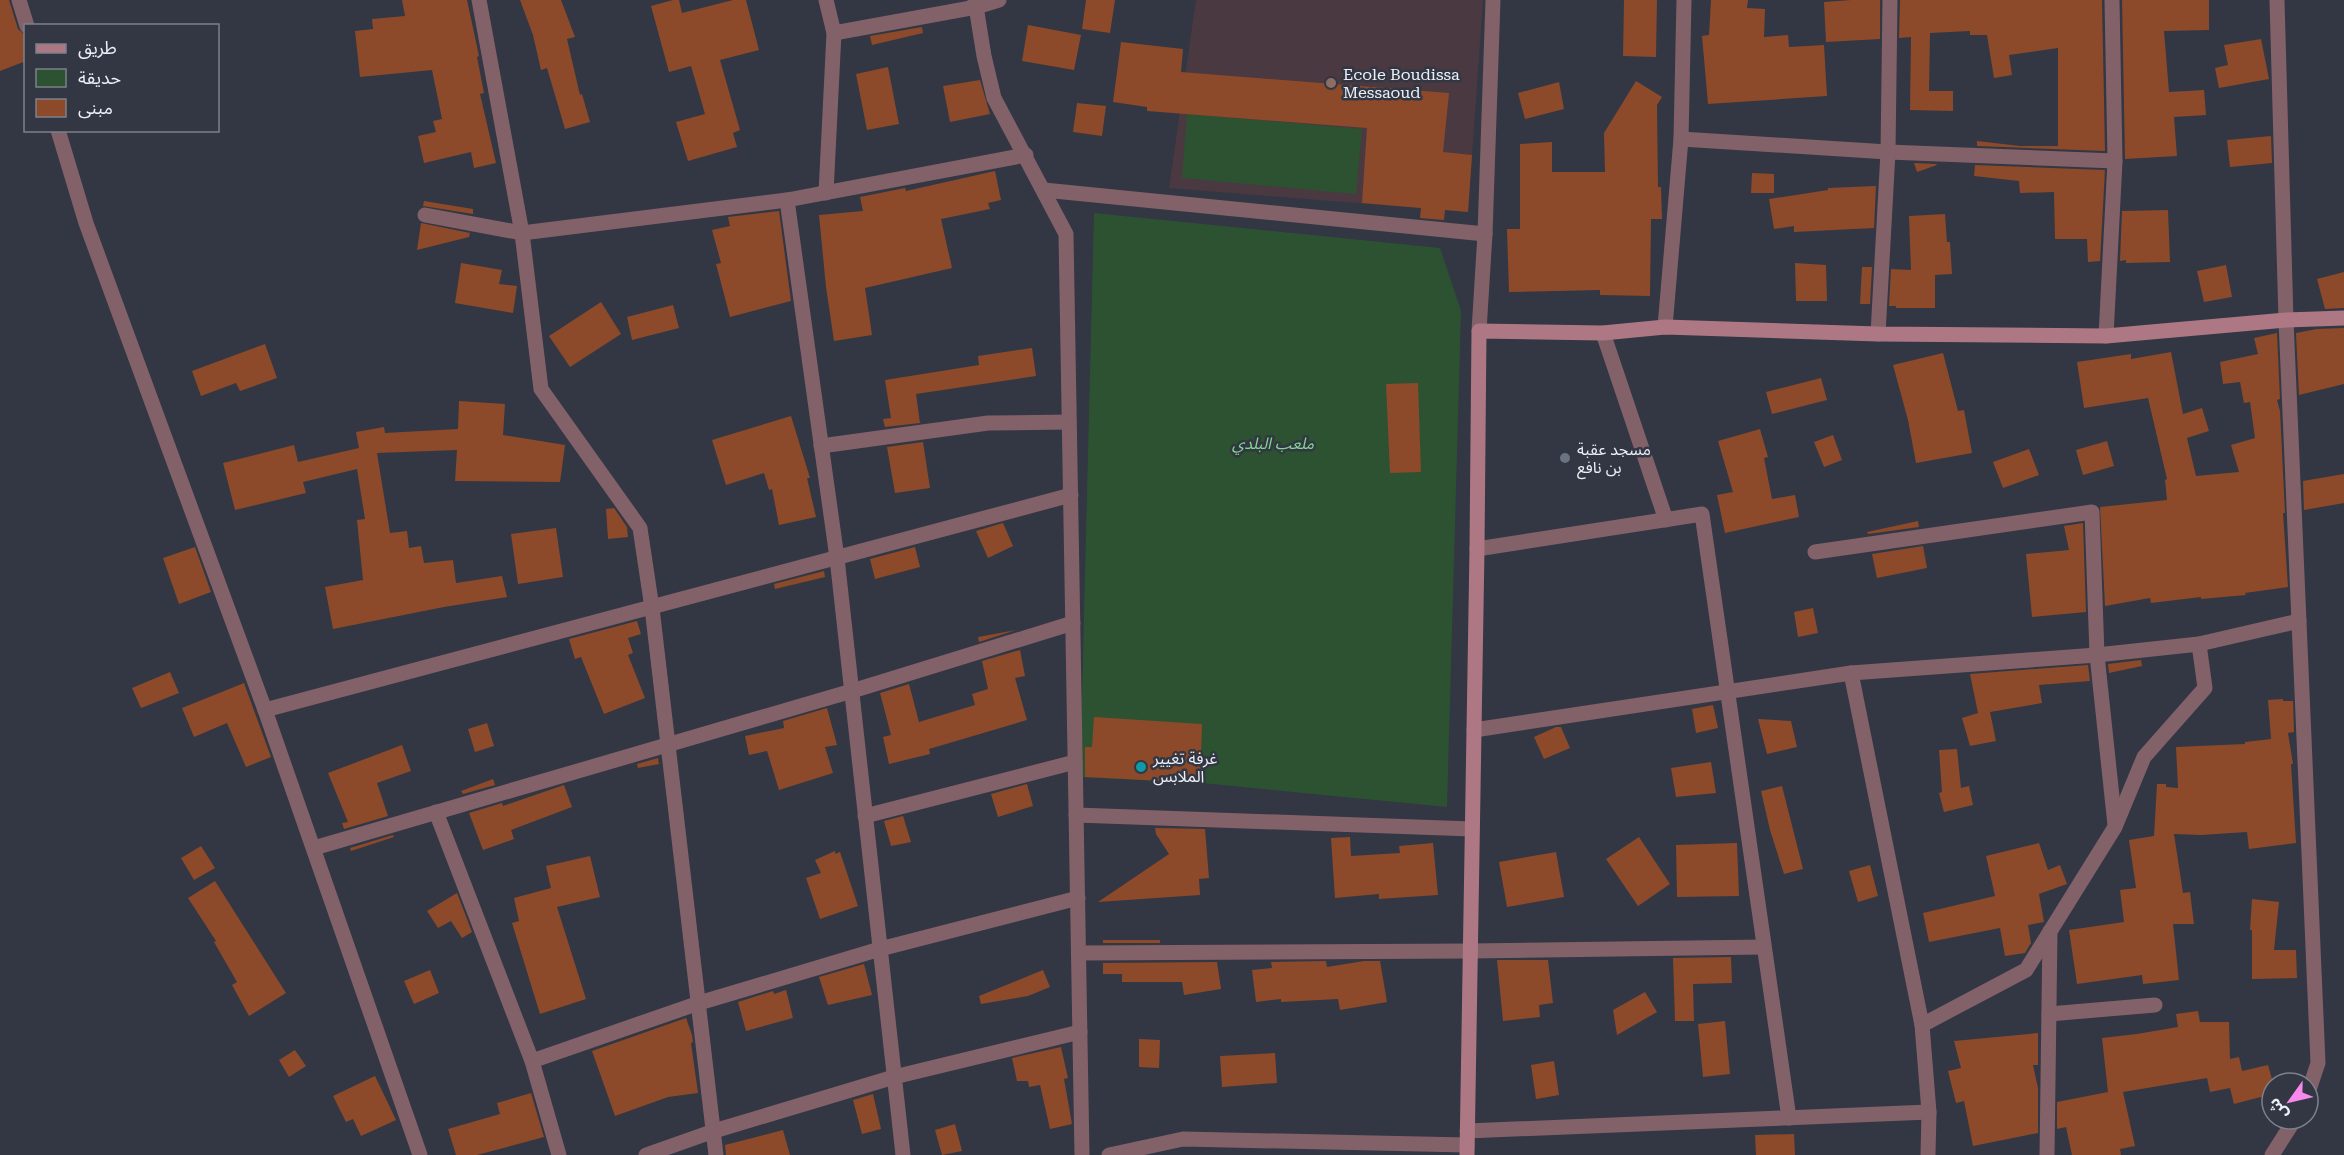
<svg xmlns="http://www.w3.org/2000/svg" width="2344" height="1155" font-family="'Roboto Serif','Noto Sans Arabic',serif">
  <rect width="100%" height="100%" fill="#323743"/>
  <path fill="#4b3942" d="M 1196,0 L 1483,0 L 1468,212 L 1169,188 Z"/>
  <g fill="#2c5232">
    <path d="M 1187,114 L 1362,129 L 1356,194 L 1182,178 Z"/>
    <path d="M 1094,213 L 1440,248 L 1461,311 L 1447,807 L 1202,783 L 1080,777 Z"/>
  </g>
  <g fill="#8c4a2a">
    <path d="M 0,0 L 9,0 L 18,29 L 26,36 L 26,61 L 0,71 Z"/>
    <path d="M 402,0 L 467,0 L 479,56 L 477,57 L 484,93 L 480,94 L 496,163 L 474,168 L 471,152 L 424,163 L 418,136 L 436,132 L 433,121 L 442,119 L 432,70 L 360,77 L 355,31 L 373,29 L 372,19 L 405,16 Z"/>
    <path d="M 520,0 L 561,0 L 575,37 L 567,39 L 580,95 L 582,94 L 590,122 L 565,129 L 547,68 L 541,70 L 533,35 Z"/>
    <path d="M 673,0 L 679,0 L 682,13 L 733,0 L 746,0 L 759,50 L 720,60 L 740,130 L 733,133 L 737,147 L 688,161 L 676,122 L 705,114 L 691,66 L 669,72 L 651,6 Z"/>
    <path d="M 1086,0 L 1115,0 L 1110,33 L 1082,29 Z"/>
    <path d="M 1624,0 L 1657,0 L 1656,57 L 1623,56 Z"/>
    <path d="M 1711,0 L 1748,0 L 1747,8 L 1765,9 L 1764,37 L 1788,35 L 1789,47 L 1824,45 L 1827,96 L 1708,104 L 1702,36 L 1709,35 Z"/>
    <path d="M 1851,0 L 1880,0 L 1880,39 L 1826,42 L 1824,2 Z"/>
    <path d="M 1900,0 L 2102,0 L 2105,151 L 1977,146 L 1977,141 L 2020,146 L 2058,146 L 2058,48 L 2009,55 L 2012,75 L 1994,78 L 1987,35 L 1970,35 L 1970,31 L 1930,33 L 1929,91 L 1953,91 L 1953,111 L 1910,110 L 1911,37 L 1899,38 Z"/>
    <path d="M 2122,0 L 2209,0 L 2209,30 L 2164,31 L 2169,92 L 2204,90 L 2206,115 L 2174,117 L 2177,156 L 2125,159 Z"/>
    <path d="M 1028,25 L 1081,35 L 1074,70 L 1022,61 Z"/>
    <path d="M 922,27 L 923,33 L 872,45 L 870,36 Z"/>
    <path d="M 2261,39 L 2269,79 L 2219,88 L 2215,68 L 2228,65 L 2224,45 Z"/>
    <path d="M 1121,42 L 1183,49 L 1181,72 L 1449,93 L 1443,152 L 1472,155 L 1468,212 L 1445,210 L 1444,220 L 1420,218 L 1421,208 L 1362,203 L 1367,128 L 1147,111 L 1147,107 L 1113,102 Z"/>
    <path d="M 888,67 L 899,124 L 867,130 L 856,74 Z"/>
    <path d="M 980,80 L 990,114 L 950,122 L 943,86 Z"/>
    <path d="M 1636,81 L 1662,97 L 1657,105 L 1658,187 L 1661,187 L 1662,219 L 1651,219 L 1650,296 L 1600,295 L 1600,290 L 1509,292 L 1507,229 L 1520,229 L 1520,144 L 1552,142 L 1552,172 L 1605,172 L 1604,133 Z"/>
    <path d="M 1559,82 L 1564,109 L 1525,119 L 1518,93 Z"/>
    <path d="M 1077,103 L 1106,106 L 1102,136 L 1073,132 Z"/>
    <path d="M 2271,136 L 2272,163 L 2230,167 L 2227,140 Z"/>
    <path d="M 1914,163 L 1936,164 L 1937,165 L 1917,172 Z"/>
    <path d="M 1975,165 L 2105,170 L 2100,261 L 2088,262 L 2087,239 L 2055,239 L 2054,192 L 2020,193 L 2019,181 L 1974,176 Z"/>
    <path d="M 995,171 L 1001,200 L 988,203 L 990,209 L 941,219 L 952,268 L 865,288 L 872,335 L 834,341 L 826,287 L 819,215 L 863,211 L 860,197 L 905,188 L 906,191 Z"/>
    <path d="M 1752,173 L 1774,174 L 1774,193 L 1751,193 Z"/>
    <path d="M 1876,186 L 1874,228 L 1794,232 L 1794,226 L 1774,229 L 1769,199 L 1828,190 L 1828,188 Z"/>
    <path d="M 424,201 L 473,209 L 473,214 L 423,206 Z"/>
    <path d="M 2168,210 L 2170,262 L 2126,263 L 2126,260 L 2120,261 L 2122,211 Z"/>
    <path d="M 779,211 L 791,301 L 730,317 L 716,264 L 721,263 L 712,230 L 730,226 L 728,217 Z"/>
    <path d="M 1945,214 L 1947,242 L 1950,242 L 1952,274 L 1935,275 L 1935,308 L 1896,308 L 1896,306 L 1889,306 L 1891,269 L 1911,270 L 1909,216 Z"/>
    <path d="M 421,223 L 470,233 L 469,237 L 417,250 Z"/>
    <path d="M 461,263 L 502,270 L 499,284 L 517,286 L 513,313 L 455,303 Z"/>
    <path d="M 1795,263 L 1826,265 L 1827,301 L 1796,301 Z"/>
    <path d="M 2226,265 L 2232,297 L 2204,302 L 2197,271 Z"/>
    <path d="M 1862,267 L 1872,267 L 1870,304 L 1860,304 Z"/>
    <path d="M 2344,272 L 2344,308 L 2325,309 L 2317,279 Z"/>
    <path d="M 601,302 L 621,334 L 570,367 L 549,336 Z"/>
    <path d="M 673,305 L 679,328 L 632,340 L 627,317 Z"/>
    <path d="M 2344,328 L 2344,384 L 2299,395 L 2296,333 L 2317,329 Z"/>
    <path d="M 2277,333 L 2280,399 L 2277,400 L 2280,411 L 2285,513 L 2283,513 L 2288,587 L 2245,593 L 2246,595 L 2201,599 L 2201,597 L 2151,603 L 2150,598 L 2105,606 L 2100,507 L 2167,500 L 2165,480 L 2167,479 L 2148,398 L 2084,408 L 2077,362 L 2131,354 L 2131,359 L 2171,352 L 2183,414 L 2202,408 L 2209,431 L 2187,438 L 2196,476 L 2239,472 L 2231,445 L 2255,438 L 2250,402 L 2244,403 L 2240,382 L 2223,384 L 2220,362 L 2258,354 L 2254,338 Z"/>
    <path d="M 265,344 L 277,378 L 240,391 L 236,383 L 201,396 L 192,371 Z"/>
    <path d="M 1032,348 L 1036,376 L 916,394 L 920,423 L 885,427 L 883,419 L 891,418 L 885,380 L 979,365 L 978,356 Z"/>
    <path d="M 1943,353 L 1958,411 L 1964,410 L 1972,453 L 1916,463 L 1908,420 L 1893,365 Z"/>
    <path d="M 1821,378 L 1827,400 L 1772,414 L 1766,392 Z"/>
    <path d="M 1418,383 L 1421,472 L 1390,473 L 1386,384 Z"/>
    <path d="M 459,401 L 505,404 L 503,435 L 565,445 L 560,482 L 455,481 L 457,450 L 377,453 L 390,533 L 407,531 L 409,548 L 421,546 L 424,563 L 453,560 L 456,583 L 502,576 L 507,597 L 444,607 L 333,629 L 325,587 L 363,580 L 357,520 L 365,519 L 357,469 L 303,482 L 306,493 L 235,510 L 223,463 L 294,445 L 298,462 L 359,448 L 356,432 L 384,427 L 385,433 L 458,429 Z"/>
    <path d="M 791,416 L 810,478 L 807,478 L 816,517 L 779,525 L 772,489 L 769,490 L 764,473 L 726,485 L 712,440 Z"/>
    <path d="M 1760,429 L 1768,457 L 1764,458 L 1772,499 L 1795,495 L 1799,517 L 1725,533 L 1717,495 L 1733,492 L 1718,441 Z"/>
    <path d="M 1833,435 L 1842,460 L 1824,467 L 1814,442 Z"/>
    <path d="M 2107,441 L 2114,466 L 2083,475 L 2076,450 Z"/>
    <path d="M 923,442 L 930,488 L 895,493 L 887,447 Z"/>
    <path d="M 2029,449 L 2039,475 L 2003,488 L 1993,462 Z"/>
    <path d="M 2344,474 L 2344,503 L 2304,510 L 2303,481 Z"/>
    <path d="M 614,508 L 627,527 L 628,537 L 608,539 L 606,509 Z"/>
    <path d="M 1918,521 L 1919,527 L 1868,534 L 1867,532 Z"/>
    <path d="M 1003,523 L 1013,546 L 988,558 L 976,531 Z"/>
    <path d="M 2083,523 L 2086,612 L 2032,617 L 2026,554 L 2069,550 L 2064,526 Z"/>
    <path d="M 556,528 L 563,577 L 518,584 L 511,534 Z"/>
    <path d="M 1923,546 L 1927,568 L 1877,578 L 1872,554 Z"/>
    <path d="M 195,547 L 211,592 L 179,604 L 163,558 Z"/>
    <path d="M 915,547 L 920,567 L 875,579 L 870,559 Z"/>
    <path d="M 824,571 L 825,577 L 775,589 L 774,584 Z"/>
    <path d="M 1813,608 L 1818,633 L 1798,637 L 1794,612 Z"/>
    <path d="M 637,621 L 641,634 L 628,638 L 633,653 L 628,655 L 645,698 L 604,714 L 581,657 L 575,659 L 569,639 Z"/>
    <path d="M 1016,630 L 979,642 L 978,637 Z"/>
    <path d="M 1020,650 L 1025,676 L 1015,678 L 1027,720 L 929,749 L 930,754 L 889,764 L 883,737 L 891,735 L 880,693 L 909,684 L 919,722 L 975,705 L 972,694 L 988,689 L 982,661 Z"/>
    <path d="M 2141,660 L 2142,666 L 2109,673 L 2108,664 Z"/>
    <path d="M 2088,665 L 2090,681 L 2039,685 L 2042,703 L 1990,712 L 1996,741 L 1970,746 L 1962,718 L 1978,713 L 1970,674 Z"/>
    <path d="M 170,672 L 179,693 L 141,708 L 132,688 Z"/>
    <path d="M 244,683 L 271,757 L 246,767 L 227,723 L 194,737 L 182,708 Z"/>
    <path d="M 2283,699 L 2283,701 L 2293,701 L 2294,732 L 2288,733 L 2293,764 L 2291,764 L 2296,843 L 2249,849 L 2247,832 L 2201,835 L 2174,834 L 2183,893 L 2190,892 L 2194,924 L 2173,924 L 2179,980 L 2143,984 L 2142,975 L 2077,984 L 2069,930 L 2124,922 L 2120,890 L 2136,888 L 2129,840 L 2154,836 L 2157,784 L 2166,784 L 2166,787 L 2178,788 L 2176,747 L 2245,744 L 2245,742 L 2271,739 L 2268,700 Z"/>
    <path d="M 1713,705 L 1718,728 L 1696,733 L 1692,709 Z"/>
    <path d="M 827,708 L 837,745 L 825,747 L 833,773 L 779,790 L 767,751 L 749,755 L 745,736 L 784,728 L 783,721 Z"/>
    <path d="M 1094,717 L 1202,724 L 1201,756 L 1202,756 L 1202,783 L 1085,777 L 1085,747 L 1092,747 Z"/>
    <path d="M 1758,719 L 1791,721 L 1797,747 L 1767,754 Z"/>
    <path d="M 487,723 L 494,746 L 475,752 L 468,729 Z"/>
    <path d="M 1556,727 L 1561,727 L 1570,748 L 1544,759 L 1534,737 Z"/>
    <path d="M 402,745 L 411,771 L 377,783 L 388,816 L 344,829 L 342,823 L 348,822 L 328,773 Z"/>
    <path d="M 1957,749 L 1961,788 L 1969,786 L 1973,805 L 1944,812 L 1939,793 L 1942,792 L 1939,750 Z"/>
    <path d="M 658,758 L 659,764 L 638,768 L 637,764 Z"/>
    <path d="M 1711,762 L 1716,793 L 1676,797 L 1671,768 Z"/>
    <path d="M 493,779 L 495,785 L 463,794 L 461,791 Z"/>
    <path d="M 1027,784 L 1033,806 L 998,817 L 991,794 Z"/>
    <path d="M 564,785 L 572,807 L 511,830 L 514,839 L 483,850 L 469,813 L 502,803 L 503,806 Z"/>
    <path d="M 1782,786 L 1803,869 L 1784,874 L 1770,830 L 1761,791 Z"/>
    <path d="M 903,816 L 911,842 L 891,846 L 884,821 Z"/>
    <path d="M 1155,828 L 1205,829 L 1209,878 L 1199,879 L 1200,895 L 1098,902 L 1169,854 L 1156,834 Z"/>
    <path d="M 393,835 L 394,837 L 351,851 L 350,848 Z"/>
    <path d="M 1350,837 L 1351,856 L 1400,853 L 1399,846 L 1433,843 L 1438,895 L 1379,899 L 1379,894 L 1335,898 L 1331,838 Z"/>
    <path d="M 1639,837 L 1670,884 L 1638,906 L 1606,859 Z"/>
    <path d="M 1737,843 L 1739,896 L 1677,897 L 1676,845 Z"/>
    <path d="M 2039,843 L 2048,870 L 2060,865 L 2067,884 L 2039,894 L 2044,922 L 2028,925 L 2031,943 L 2025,953 L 2005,956 L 2000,928 L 1929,942 L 1923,913 L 1995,896 L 1986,856 Z"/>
    <path d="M 201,846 L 215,868 L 194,880 L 181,858 Z"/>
    <path d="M 835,851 L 835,854 L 840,852 L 858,906 L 820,919 L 806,878 L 821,873 L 815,860 Z"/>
    <path d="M 1556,852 L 1564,897 L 1507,907 L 1499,862 Z"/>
    <path d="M 590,856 L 600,897 L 557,907 L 586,999 L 540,1014 L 512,923 L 519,921 L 514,898 L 551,888 L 546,866 Z"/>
    <path d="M 1870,865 L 1878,896 L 1858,902 L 1849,871 Z"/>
    <path d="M 215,881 L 286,993 L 249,1016 L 232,985 L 237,982 L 214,942 L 216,941 L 188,898 Z"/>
    <path d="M 457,893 L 472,932 L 462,938 L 451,921 L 438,928 L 427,911 Z"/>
    <path d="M 2252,899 L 2279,902 L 2274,950 L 2296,950 L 2297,978 L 2252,979 L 2252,930 L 2250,930 Z"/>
    <rect x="1103" y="940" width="57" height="3"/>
    <path d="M 1731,957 L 1732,983 L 1693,984 L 1694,1021 L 1675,1021 L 1673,958 Z"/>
    <path d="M 1497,960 L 1548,960 L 1553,1003 L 1539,1005 L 1540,1017 L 1503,1021 Z"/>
    <path d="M 1326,961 L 1327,967 L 1364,961 L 1380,961 L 1387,1002 L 1340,1010 L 1338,999 L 1281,1002 L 1281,999 L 1256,1002 L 1252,970 L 1272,968 L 1271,962 Z"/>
    <path d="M 1217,962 L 1221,989 L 1184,995 L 1182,982 L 1122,982 L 1122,974 L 1103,974 L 1103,963 Z"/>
    <path d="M 864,964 L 872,995 L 828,1005 L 819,977 Z"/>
    <path d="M 430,970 L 439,993 L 414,1004 L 404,981 Z"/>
    <path d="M 1043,970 L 1050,987 L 1028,996 L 981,1004 L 979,996 Z"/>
    <path d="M 786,990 L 793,1018 L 746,1031 L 738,1002 L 773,991 L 774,994 Z"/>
    <path d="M 1645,992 L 1657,1012 L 1617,1035 L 1613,1010 Z"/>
    <path d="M 2198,1011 L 2200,1022 L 2229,1022 L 2230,1059 L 2239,1057 L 2242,1071 L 2268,1065 L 2272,1079 L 2272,1094 L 2234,1104 L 2230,1088 L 2210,1092 L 2207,1078 L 2123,1092 L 2135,1146 L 2120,1149 L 2121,1155 L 2072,1155 L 2066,1127 L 2057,1129 L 2057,1102 L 2108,1092 L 2102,1038 L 2137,1034 L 2178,1027 L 2176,1014 Z"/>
    <path d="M 686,1018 L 692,1035 L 693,1042 L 691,1043 L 698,1093 L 668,1097 L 615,1116 L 592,1051 Z"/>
    <path d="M 1725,1021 L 1730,1074 L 1703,1077 L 1698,1024 Z"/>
    <path d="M 2038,1033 L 2038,1065 L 2033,1065 L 2038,1088 L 2038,1133 L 1973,1146 L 1964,1101 L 1956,1103 L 1948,1071 L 1961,1068 L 1954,1041 Z"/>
    <path d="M 1139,1039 L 1160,1040 L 1159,1068 L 1139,1067 Z"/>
    <path d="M 1061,1047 L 1068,1078 L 1064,1079 L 1072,1124 L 1050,1129 L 1040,1085 L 1029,1087 L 1028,1081 L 1017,1081 L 1012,1058 Z"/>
    <path d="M 295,1050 L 306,1066 L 289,1077 L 279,1060 Z"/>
    <path d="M 1275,1053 L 1277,1083 L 1222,1087 L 1220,1056 Z"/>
    <path d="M 1554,1061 L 1559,1095 L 1536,1099 L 1531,1065 Z"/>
    <path d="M 375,1076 L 396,1120 L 361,1136 L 353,1119 L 346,1122 L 333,1096 Z"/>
    <path d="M 531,1093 L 544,1137 L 477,1155 L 456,1155 L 448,1129 L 500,1114 L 497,1103 Z"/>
    <path d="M 873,1094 L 881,1129 L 862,1134 L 853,1100 Z"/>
    <path d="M 955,1124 L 962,1151 L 942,1155 L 935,1130 Z"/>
    <path d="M 783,1130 L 790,1155 L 726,1155 L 725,1145 Z"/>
    <path d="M 1794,1134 L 1795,1155 L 1756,1155 L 1755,1135 Z"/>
  </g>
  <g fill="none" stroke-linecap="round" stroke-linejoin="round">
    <g stroke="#836169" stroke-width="15">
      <path d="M 19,0 L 27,26"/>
      <path d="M 479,0 L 522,233 L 541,389 L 640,528 L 652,608 L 716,1155"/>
      <path d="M 826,0 L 834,33 L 826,193"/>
      <path d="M 975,0 L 984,56 L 994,98 L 1066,234 L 1082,1155"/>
      <path d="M 2277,0 L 2286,320 L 2318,1063 L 2308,1093"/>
      <path d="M 834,33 L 976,7 L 999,0"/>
      <path d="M 58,130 L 86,223 L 265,710 L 420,1155"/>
      <path d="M 1681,139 L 1888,152 L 2115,161"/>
      <path d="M 1044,190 L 1485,234"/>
      <path d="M 787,200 L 837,558 L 903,1155"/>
      <path d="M 425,215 L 522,233 L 787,200 L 1026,155"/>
      <path d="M 1665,327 L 1681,139 L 1684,0"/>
      <path d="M 1479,331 L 1485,234 L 1493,0"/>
      <path d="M 1603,333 L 1666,520"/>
      <path d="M 1878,334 L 1888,152 L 1890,0"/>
      <path d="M 2106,336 L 2115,161 L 2112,0"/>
      <path d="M 821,446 L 988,423 L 1069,422"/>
      <path d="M 1477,549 L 1702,514 L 1789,1118"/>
      <path d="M 1815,552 L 2092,512 L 2097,655 L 2115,825"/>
      <path d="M 2199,644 L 2299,621"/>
      <path d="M 1851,673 L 1922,1025 L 1929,1112 L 1928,1155"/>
      <path d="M 265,710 L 1071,495"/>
      <path d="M 1474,730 L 1851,673 L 2097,655 L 2199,644 L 2205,688 L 2144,757 L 2115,827 L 2026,970 L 1922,1025"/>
      <path d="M 436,812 L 532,1061 L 559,1155"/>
      <path d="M 1076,815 L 1472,829"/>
      <path d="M 865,816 L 1075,762"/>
      <path d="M 314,848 L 852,691 L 1073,623"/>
      <path d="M 1079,953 L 1470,951 L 1764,947"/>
      <path d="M 2049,1014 L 2155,1005"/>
      <path d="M 532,1061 L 699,1003 L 880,949 L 1078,898"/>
      <path d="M 1467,1131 L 1929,1112"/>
      <path d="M 646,1155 L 714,1131 L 894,1077 L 1080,1032"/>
      <path d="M 1109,1155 L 1183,1139 L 1467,1145"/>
      <path d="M 2047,1155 L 2050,931"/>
      <path d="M 2272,1155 L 2295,1119"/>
    </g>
    <path stroke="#ad7884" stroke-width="15" d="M 1467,1155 L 1477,549 L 1479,331 L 1603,333 L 1665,327 L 1878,334 L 2106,336 L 2286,320 L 2344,318"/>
  </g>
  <circle fill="#8d6e63" stroke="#323743" stroke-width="2" cx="1331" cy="83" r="6"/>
  <circle fill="#6b7280" stroke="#323743" stroke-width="2" cx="1565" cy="458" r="6"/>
  <circle fill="#0f9aa8" stroke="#323743" stroke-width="2" cx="1141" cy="767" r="6"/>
  <g text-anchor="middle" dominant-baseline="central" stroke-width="5" stroke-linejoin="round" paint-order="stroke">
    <g font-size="16" fill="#eceff7" stroke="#323743" text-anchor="start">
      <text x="1343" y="74">Ecole Boudissa<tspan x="1343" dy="18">Messaoud</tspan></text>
      <text x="1577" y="449">مسجد عقبة<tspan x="1577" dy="18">بن نافع</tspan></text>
      <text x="1153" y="758">غرفة تغيير<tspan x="1153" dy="18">الملابس</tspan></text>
    </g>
    <g font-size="16" font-style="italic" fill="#82d78e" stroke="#323743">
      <text x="1273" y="443">ملعب البلدي</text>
    </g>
  </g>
  <rect x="24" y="24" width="195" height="108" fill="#323743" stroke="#7c818b" stroke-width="1.5"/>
  <rect x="36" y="44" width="30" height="9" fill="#ad7884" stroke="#7c818b" stroke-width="1.5"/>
  <text x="78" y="54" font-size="18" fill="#eceff7">طريق</text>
  <rect x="36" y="69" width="30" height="18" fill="#2c5232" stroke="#7c818b" stroke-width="1.5"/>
  <text x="78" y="84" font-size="18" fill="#eceff7">حديقة</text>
  <rect x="36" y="99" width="30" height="18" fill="#8c4a2a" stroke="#7c818b" stroke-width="1.5"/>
  <text x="78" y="114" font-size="18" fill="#eceff7">مبنى</text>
  <g transform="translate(2290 1101) rotate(236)"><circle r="28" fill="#323743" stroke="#7c818b" stroke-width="1.5"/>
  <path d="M0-4.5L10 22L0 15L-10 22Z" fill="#f788ec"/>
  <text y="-9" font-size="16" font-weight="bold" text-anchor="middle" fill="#eceff7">ش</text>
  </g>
</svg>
